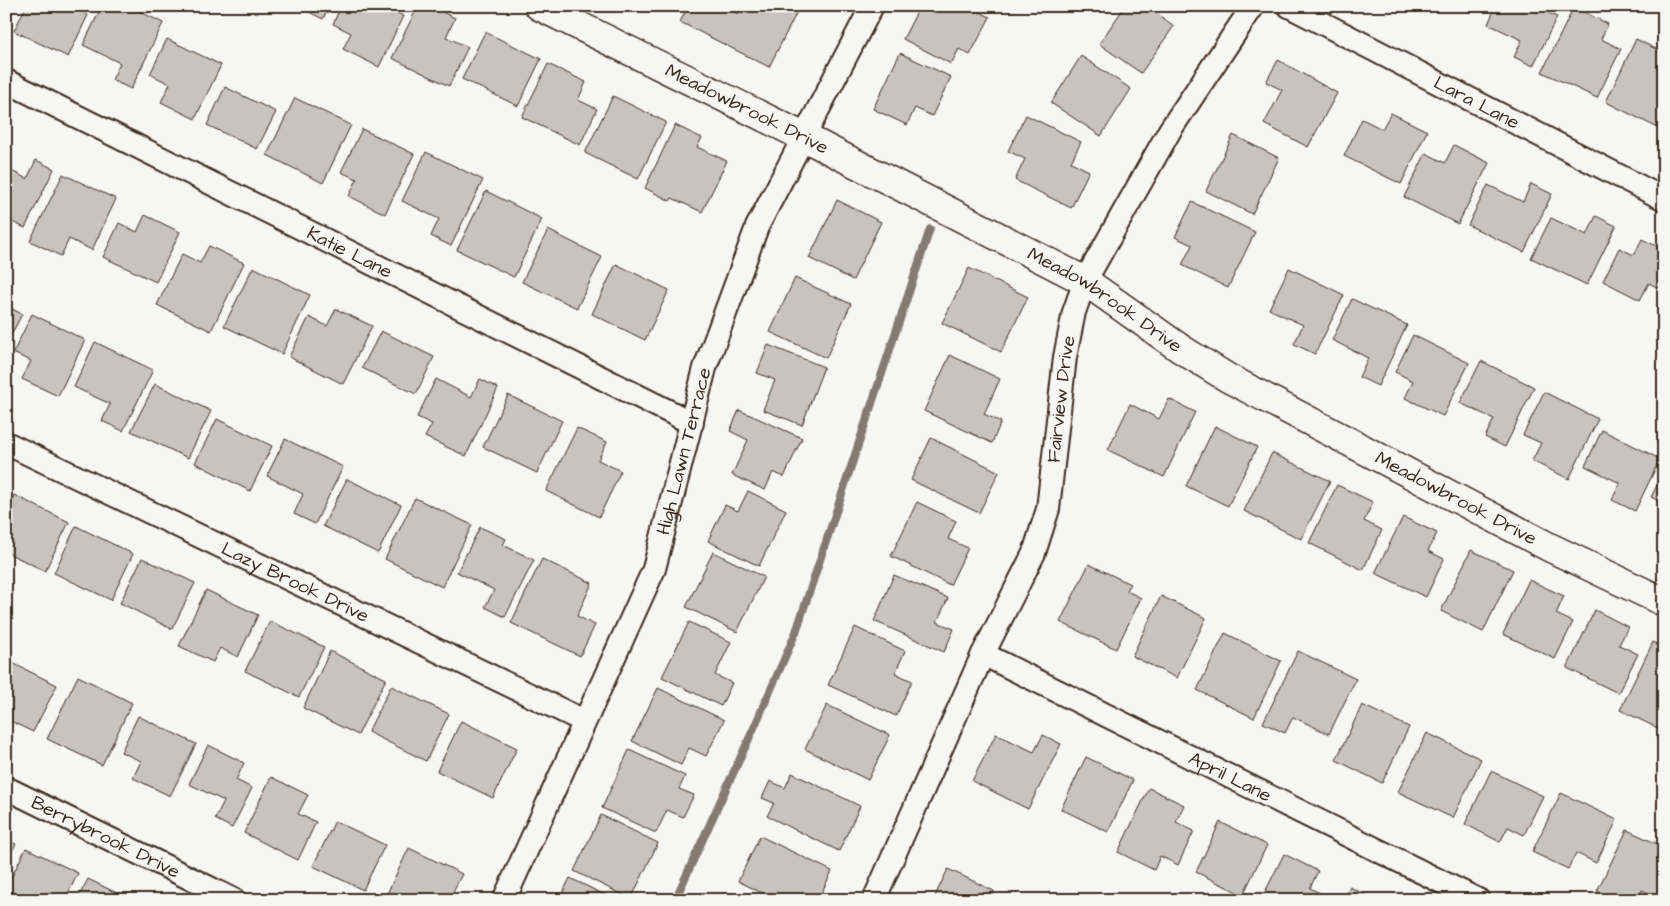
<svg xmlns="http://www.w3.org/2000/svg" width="1670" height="906" font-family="'Architects Daughter',sans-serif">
  <rect width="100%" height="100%" fill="#f6f6f2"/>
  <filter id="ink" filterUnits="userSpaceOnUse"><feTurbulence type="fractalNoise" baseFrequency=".02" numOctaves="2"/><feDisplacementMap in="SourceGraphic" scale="10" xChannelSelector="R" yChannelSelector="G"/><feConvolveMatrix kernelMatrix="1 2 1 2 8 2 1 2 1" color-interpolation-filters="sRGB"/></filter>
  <g filter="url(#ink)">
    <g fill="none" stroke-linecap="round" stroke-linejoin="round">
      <path stroke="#857a71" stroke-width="8" d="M 675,900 L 753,730 L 796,632 L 930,229"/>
    </g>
    <g fill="#c8c3be" stroke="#3b2a1e">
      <path d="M 6,6 L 13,6 L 6,21 Z"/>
      <path d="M 26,6 L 71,6 L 88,15 L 68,57 L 14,31 Z"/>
      <path d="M 102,6 L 129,6 L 163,23 L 131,89 L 112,80 L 120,63 L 83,45 Z"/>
      <path d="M 297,6 L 329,6 L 323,19 Z"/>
      <path d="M 341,6 L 385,6 L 403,16 L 379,67 L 343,49 L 351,33 L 333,24 Z"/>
      <path d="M 418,6 L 430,6 L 455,18 L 446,37 L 468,47 L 449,86 L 392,58 Z"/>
      <path d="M 688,6 L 722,6 L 738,14 L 742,6 L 800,6 L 769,67 L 680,22 Z"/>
      <path d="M 920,6 L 968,6 L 990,17 L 970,55 L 959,49 L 951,64 L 903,39 Z"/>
      <path d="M 1125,6 L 1146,6 L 1174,26 L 1141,73 L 1099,44 Z"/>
      <path d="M 1496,6 L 1534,6 L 1557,17 L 1533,66 L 1514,57 L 1522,40 L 1488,24 Z"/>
      <path d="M 1574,7 L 1608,24 L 1601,39 L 1621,49 L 1597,98 L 1542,72 Z"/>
      <path d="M 485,32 L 541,59 L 518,106 L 462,79 Z"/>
      <path d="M 167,39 L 221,65 L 195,119 L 161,102 L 170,84 L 150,74 Z"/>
      <path d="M 1636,39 L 1664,53 L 1664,120 L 1660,129 L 1606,102 Z"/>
      <path d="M 900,53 L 951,77 L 932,116 L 915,108 L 907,125 L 873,109 Z"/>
      <path d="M 1081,56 L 1131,89 L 1101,136 L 1051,103 Z"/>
      <path d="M 1278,60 L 1337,93 L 1308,147 L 1264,124 L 1282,90 L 1266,82 Z"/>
      <path d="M 548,64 L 586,82 L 578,100 L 597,109 L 580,145 L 522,117 Z"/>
      <path d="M 225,87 L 276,112 L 257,149 L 207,125 Z"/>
      <path d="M 613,96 L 666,122 L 638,179 L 585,153 Z"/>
      <path d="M 295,98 L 351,125 L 323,183 L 267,155 Z"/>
      <path d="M 1391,113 L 1427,131 L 1401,184 L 1344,156 L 1362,119 L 1382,129 Z"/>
      <path d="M 1026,115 L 1081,142 L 1071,162 L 1089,171 L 1071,208 L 1015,180 L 1025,159 L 1008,151 Z"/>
      <path d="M 675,125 L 702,138 L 697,147 L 727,161 L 702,212 L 672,198 L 670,201 L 645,188 Z"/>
      <path d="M 362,129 L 414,154 L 385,214 L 349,196 L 357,179 L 341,172 Z"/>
      <path d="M 1233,135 L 1279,158 L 1252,214 L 1206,191 Z"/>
      <path d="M 1454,145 L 1489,163 L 1458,224 L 1404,197 L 1426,153 L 1445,163 Z"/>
      <path d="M 426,152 L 483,180 L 451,246 L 431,236 L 439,219 L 402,201 Z"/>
      <path d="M 36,160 L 54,169 L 25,228 L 6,219 L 6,168 L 27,179 Z"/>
      <path d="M 63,174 L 116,199 L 92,250 L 69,239 L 61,256 L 30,241 Z"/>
      <path d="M 1531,184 L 1552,194 L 1524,252 L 1468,225 L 1488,185 L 1523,202 Z"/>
      <path d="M 486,191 L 542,219 L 514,277 L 457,250 Z"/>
      <path d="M 837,200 L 881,222 L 853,280 L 809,258 Z"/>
      <path d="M 1192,202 L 1255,232 L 1228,288 L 1182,265 L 1192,245 L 1175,237 Z"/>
      <path d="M 145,215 L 180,232 L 156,282 L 103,257 L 119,223 L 137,232 Z"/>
      <path d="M 1596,216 L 1616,226 L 1587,285 L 1531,258 L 1551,218 L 1587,235 Z"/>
      <path d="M 548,230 L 602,257 L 577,308 L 522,282 Z"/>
      <path d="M 1642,239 L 1664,250 L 1664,287 L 1662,290 L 1649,283 L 1640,300 L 1603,281 L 1619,248 L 1634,255 Z"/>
      <path d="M 209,246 L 244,263 L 211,331 L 157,305 L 182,254 L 200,263 Z"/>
      <path d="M 616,264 L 669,290 L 645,340 L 592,314 Z"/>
      <path d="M 253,267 L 310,295 L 282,354 L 224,326 Z"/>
      <path d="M 969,268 L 1028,297 L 1001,352 L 942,323 Z"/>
      <path d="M 1289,268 L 1344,295 L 1315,354 L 1294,344 L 1303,325 L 1269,309 Z"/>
      <path d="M 795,278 L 851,304 L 826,358 L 770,332 Z"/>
      <path d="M 1352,299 L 1407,325 L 1378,386 L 1359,377 L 1368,358 L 1332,340 Z"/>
      <path d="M 6,306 L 22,314 L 6,345 Z"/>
      <path d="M 336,309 L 372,326 L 343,384 L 289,357 L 309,317 L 327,326 Z"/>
      <path d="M 32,314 L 85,340 L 58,396 L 22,379 L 31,361 L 13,353 Z"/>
      <path d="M 381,331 L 434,357 L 416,394 L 362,368 Z"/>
      <path d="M 1413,335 L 1469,363 L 1443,416 L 1405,398 L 1413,381 L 1395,372 Z"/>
      <path d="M 95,342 L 153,370 L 123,431 L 102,421 L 110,404 L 74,387 Z"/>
      <path d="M 768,345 L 824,367 L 802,425 L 763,410 L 775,380 L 757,373 Z"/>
      <path d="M 950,355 L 1000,379 L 984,414 L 1001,422 L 992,443 L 924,411 Z"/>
      <path d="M 1481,361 L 1534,387 L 1505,447 L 1485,437 L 1494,419 L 1460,403 Z"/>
      <path d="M 436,379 L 471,397 L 480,379 L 498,388 L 466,456 L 425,437 L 432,424 L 417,417 Z"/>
      <path d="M 155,384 L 211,411 L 188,458 L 131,431 Z"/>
      <path d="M 1544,392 L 1598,419 L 1569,479 L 1532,461 L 1541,443 L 1523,435 Z"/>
      <path d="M 508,395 L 562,421 L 537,473 L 483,447 Z"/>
      <path d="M 1169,399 L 1195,412 L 1164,477 L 1108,450 L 1130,404 L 1159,419 Z"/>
      <path d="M 739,410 L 802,438 L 784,477 L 773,472 L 765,490 L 732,475 L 748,440 L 730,431 Z"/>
      <path d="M 217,419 L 272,446 L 250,491 L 195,463 Z"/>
      <path d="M 1215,426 L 1257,447 L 1228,506 L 1186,486 Z"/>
      <path d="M 577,428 L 607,442 L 598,460 L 621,471 L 599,517 L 546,491 Z"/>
      <path d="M 1602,430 L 1660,459 L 1635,511 L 1612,500 L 1620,483 L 1585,466 Z"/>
      <path d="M 931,438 L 999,472 L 979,513 L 911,480 Z"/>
      <path d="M 285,439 L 343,467 L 315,524 L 294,514 L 303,494 L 267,476 Z"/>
      <path d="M 1272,453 L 1330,481 L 1301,539 L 1244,511 Z"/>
      <path d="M 1664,472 L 1664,503 L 1651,497 Z"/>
      <path d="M 347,479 L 401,505 L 378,553 L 323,526 Z"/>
      <path d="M 1337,485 L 1373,502 L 1364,521 L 1382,530 L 1363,570 L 1309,543 Z"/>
      <path d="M 748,491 L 786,510 L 759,566 L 708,541 L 725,505 L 738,511 Z"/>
      <path d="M 14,495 L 69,522 L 45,571 L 6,552 L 6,511 Z"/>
      <path d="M 415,498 L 472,525 L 442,587 L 385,559 Z"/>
      <path d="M 917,502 L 956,521 L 948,539 L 968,548 L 950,585 L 891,556 Z"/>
      <path d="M 1403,517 L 1437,533 L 1428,551 L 1444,559 L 1426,597 L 1375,573 Z"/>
      <path d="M 76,526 L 133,554 L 111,600 L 54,573 Z"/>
      <path d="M 480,527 L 506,539 L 503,545 L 534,560 L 505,617 L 485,607 L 494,590 L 457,572 Z"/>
      <path d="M 1471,550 L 1513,570 L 1483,632 L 1441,611 Z"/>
      <path d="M 713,552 L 764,577 L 737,632 L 686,607 Z"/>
      <path d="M 142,558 L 195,583 L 172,629 L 120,603 Z"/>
      <path d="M 542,559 L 592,583 L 577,616 L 595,625 L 580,656 L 511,623 Z"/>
      <path d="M 1089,564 L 1130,584 L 1127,591 L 1141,598 L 1116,649 L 1060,622 Z"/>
      <path d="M 894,575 L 948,598 L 937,622 L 954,629 L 944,652 L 874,621 Z"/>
      <path d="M 1529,580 L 1564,596 L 1556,614 L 1573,622 L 1555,659 L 1503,634 Z"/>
      <path d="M 206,590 L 258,615 L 238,657 L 220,648 L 213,662 L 179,646 Z"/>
      <path d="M 1161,596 L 1206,618 L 1177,678 L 1132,656 Z"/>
      <path d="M 1595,610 L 1628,627 L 1619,645 L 1638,654 L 1618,693 L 1567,668 Z"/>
      <path d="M 270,621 L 324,647 L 299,697 L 245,671 Z"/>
      <path d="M 689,622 L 731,642 L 715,675 L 732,683 L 721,706 L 662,677 Z"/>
      <path d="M 855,627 L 905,651 L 895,673 L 912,681 L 896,716 L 828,685 Z"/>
      <path d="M 1225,633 L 1281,661 L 1254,718 L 1197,690 Z"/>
      <path d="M 1653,642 L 1664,648 L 1664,731 L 1620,710 Z"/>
      <path d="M 330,651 L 386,679 L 358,735 L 303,708 Z"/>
      <path d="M 1298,651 L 1356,679 L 1329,734 L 1293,717 L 1285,733 L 1263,723 Z"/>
      <path d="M 6,660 L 57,685 L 33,732 L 6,719 Z"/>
      <path d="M 78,676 L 132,703 L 102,765 L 47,739 Z"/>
      <path d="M 391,686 L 449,714 L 426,761 L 368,732 Z"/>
      <path d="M 658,688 L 724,720 L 706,756 L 689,748 L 681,765 L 632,741 Z"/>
      <path d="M 827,705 L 890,735 L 868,780 L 805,749 Z"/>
      <path d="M 1362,705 L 1409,727 L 1382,783 L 1336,760 Z"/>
      <path d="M 138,716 L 196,744 L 170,796 L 133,778 L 141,761 L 121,752 Z"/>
      <path d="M 461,721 L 517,748 L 493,798 L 437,771 Z"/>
      <path d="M 1427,733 L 1481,759 L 1453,818 L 1398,792 Z"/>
      <path d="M 996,734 L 1034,752 L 1043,735 L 1061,744 L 1028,809 L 972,781 Z"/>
      <path d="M 208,745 L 244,763 L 236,780 L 252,788 L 232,828 L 215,819 L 224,801 L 189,784 Z"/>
      <path d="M 629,750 L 685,776 L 679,789 L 694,795 L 683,817 L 667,810 L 656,833 L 602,808 Z"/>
      <path d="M 1086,757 L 1133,780 L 1108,832 L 1061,809 Z"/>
      <path d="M 1491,771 L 1543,796 L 1524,835 L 1508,827 L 1500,842 L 1465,824 Z"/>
      <path d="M 792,773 L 860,806 L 839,851 L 767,816 L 774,803 L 762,798 L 770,781 L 785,788 Z"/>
      <path d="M 271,777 L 308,795 L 298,814 L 316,822 L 298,860 L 244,833 Z"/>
      <path d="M 1149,788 L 1184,805 L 1176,822 L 1194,831 L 1178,865 L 1160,856 L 1154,870 L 1118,852 Z"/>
      <path d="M 1561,793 L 1617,820 L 1596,863 L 1576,853 L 1568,869 L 1532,852 Z"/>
      <path d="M 601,815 L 658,843 L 631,899 L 574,871 Z"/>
      <path d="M 335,821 L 385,845 L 363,890 L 313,866 Z"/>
      <path d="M 1220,822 L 1267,845 L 1243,895 L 1196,872 Z"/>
      <path d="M 1627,830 L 1664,847 L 1664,889 L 1659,898 L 1642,890 L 1637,900 L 1616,900 L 1597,891 Z"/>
      <path d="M 760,836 L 832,871 L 818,900 L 776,900 L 738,881 Z"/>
      <path d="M 6,839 L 16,844 L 6,863 Z"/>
      <path d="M 26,848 L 78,873 L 65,900 L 6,900 L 6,888 Z"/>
      <path d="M 409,848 L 462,874 L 449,900 L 384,900 Z"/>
      <path d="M 1284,854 L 1318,871 L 1310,888 L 1327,897 L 1326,900 L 1261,900 Z"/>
      <path d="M 948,869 L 994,891 L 990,900 L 933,900 Z"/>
      <path d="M 570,878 L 615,900 L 559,900 Z"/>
      <path d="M 88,879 L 131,900 L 77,900 Z"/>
      <path d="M 1350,887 L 1376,900 L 1344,900 Z"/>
    </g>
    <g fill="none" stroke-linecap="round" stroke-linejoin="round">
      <defs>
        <g id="minor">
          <path id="s1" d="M 1289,6 L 1664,199"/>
          <path id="s2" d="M 6,81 L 692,423"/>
          <path id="s3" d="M 6,443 L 584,721"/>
          <path id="s4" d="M 983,654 L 1478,900"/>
          <path id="s5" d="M 6,788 L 234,900"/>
          <path id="s6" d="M 504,900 L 654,569 L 705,368 L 757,227 L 872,6"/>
          <path id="s7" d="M 874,900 L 983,654 L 1034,553 L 1048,509 L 1065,357 L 1074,312 L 1085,281 L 1170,130 L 1253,6"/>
        </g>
        <g id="tertiary">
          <path id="s8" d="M 539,6 L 804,137 L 1085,281 L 1181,349 L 1228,378 L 1549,547 L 1664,602"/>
        </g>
      </defs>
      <use href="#minor" stroke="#3b2a1e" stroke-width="26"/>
      <use href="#tertiary" stroke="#3b2a1e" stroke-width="31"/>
      <use href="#minor" stroke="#f6f6f2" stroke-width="22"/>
      <use href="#tertiary" stroke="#f6f6f2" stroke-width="28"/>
    </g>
  </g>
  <g text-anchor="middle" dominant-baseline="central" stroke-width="4.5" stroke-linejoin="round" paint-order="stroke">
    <g font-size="19" fill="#3b2a1e" stroke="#f6f6f2">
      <text stroke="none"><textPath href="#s1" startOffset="211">Lara Lane</textPath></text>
      <text stroke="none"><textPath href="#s8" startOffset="232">Meadowbrook Drive</textPath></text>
      <text stroke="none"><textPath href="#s2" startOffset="384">Katie Lane</textPath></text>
      <text stroke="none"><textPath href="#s8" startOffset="638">Meadowbrook Drive</textPath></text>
      <text stroke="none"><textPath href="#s7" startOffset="539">Fairview Drive</textPath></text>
      <text stroke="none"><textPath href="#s6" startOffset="485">High Lawn Terrace</textPath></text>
      <text stroke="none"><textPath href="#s8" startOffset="1042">Meadowbrook Drive</textPath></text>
      <text stroke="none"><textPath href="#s3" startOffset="321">Lazy Brook Drive</textPath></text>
      <text stroke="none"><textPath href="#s4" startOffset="276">April Lane</textPath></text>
      <text stroke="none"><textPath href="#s5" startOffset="111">Berrybrook Drive</textPath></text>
    </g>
  </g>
  <rect width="1670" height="906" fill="none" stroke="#f6f6f2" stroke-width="25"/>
  <rect x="12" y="12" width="1645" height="881" fill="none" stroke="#3b2a1e" stroke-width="2" filter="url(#ink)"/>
</svg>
